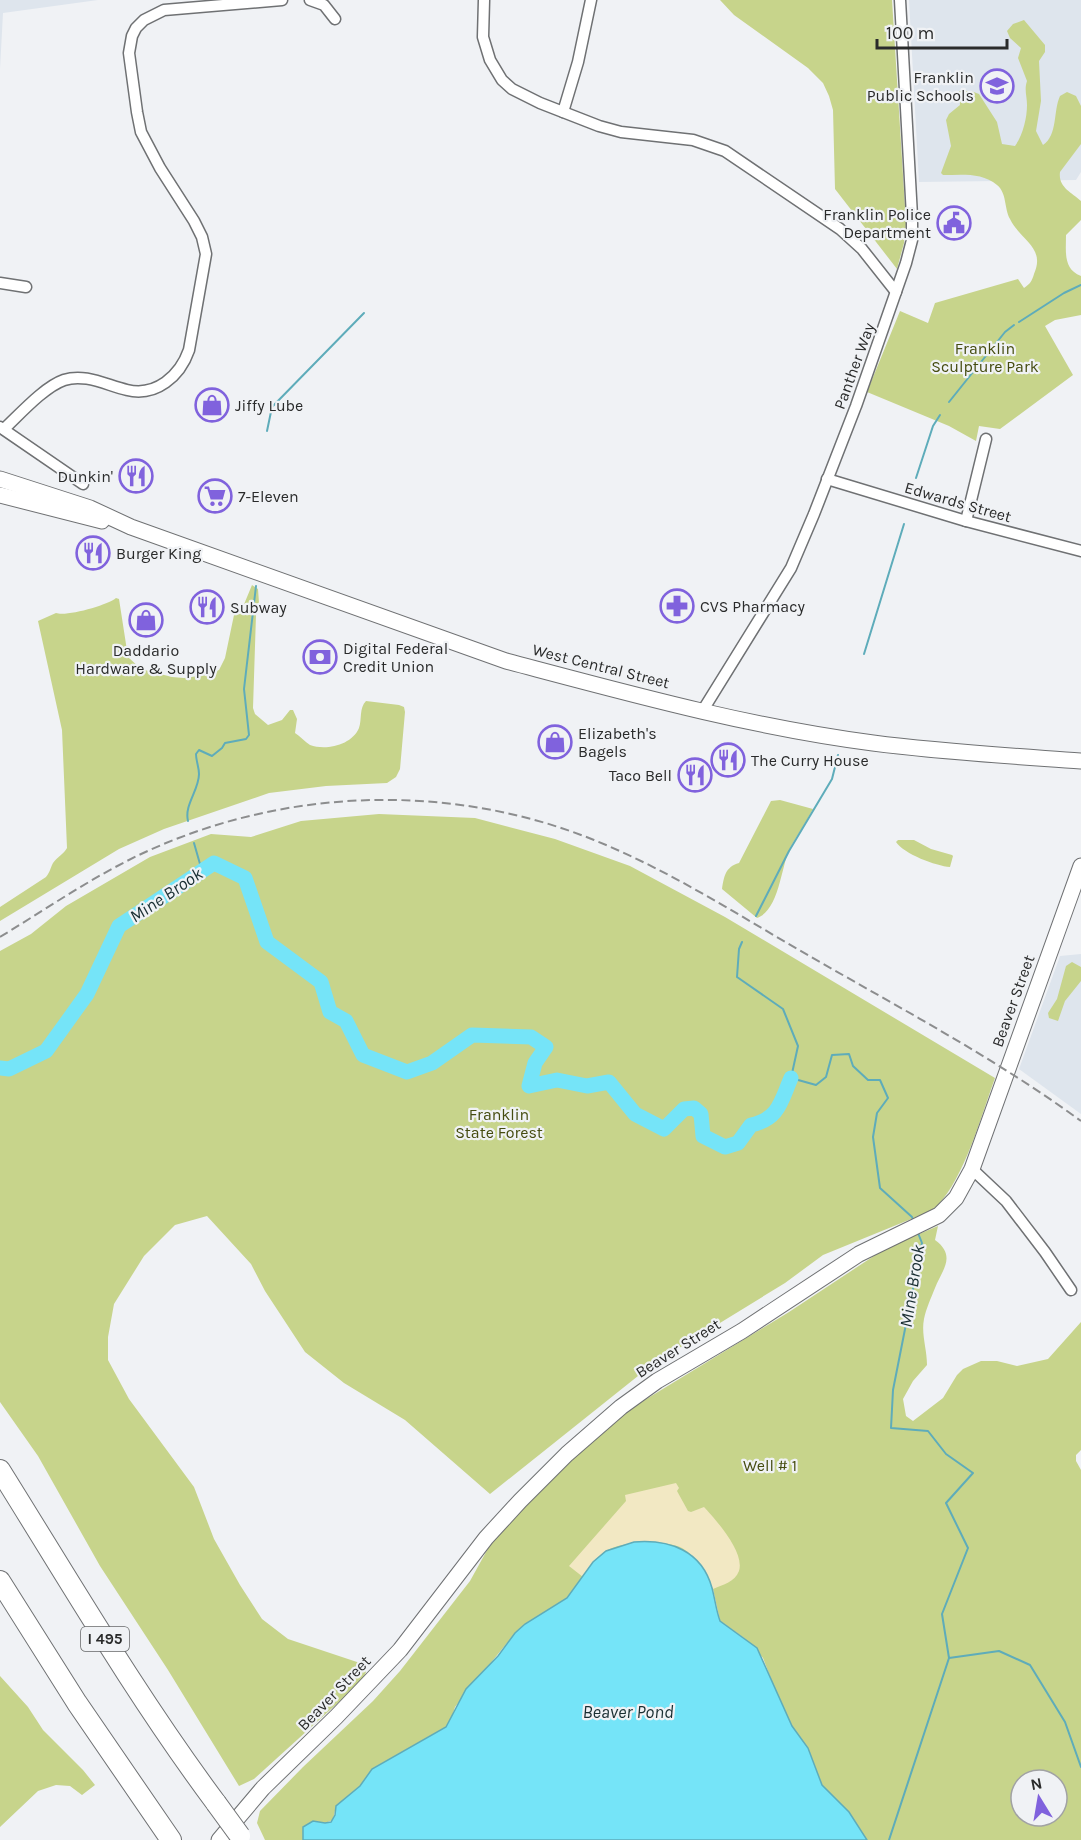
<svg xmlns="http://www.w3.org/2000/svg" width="1081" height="1840" font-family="Karla,sans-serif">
  <rect width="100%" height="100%" fill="#f0f2f5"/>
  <g fill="#dee5ed">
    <path d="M 0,0 L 98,0 L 3,13 L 0,69 Z"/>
    <path d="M 909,0 L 1081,0 L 1081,172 L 1076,180 L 919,182 Z"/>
    <path d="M 1081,954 L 1081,1114 L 1019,1069 L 1060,956 Z"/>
  </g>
  <g fill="#c7d48b" fill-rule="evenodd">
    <path d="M 720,0 L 892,0 L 906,223 L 904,243 L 897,269 L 835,189 L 833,110 L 829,96 L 823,83 L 808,68 L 734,15 Z"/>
    <path d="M 1024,20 L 1045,45 L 1045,52 L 1039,61 L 1041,101 L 1036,131 L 1043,145 C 1058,135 1053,111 1060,96 L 1067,92 L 1076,96 L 1081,106 L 1081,144 L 1060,172 C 1058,187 1071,192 1081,201 L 1081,220 L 1066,235 C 1066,252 1063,269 1081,276 L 1081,315 L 1055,320 L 1045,326 L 1073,375 L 1000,429 L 979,426 L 976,441 L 949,426 L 867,392 L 900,311 L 928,323 L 935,303 L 1018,279 L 1024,288 C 1030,284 1032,281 1034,274 C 1046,247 1020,240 1010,219 C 1004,208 1007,193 997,185 C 982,172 961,175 943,175 L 941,173 L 951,146 L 946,120 L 949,114 L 960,105 L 959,91 L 971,91 L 979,94 L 997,122 L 1002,144 L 1015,146 C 1023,135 1027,118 1027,105 C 1027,96 1024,90 1027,81 L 1018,58 L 1021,48 L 1010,38 L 1007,31 L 1013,24 Z"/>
    <path d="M 252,585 L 258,589 L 259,603 L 256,615 L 253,708 L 255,714 L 268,725 L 282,720 L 290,710 L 293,710 L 297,719 L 295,733 C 300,736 305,742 310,745 C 326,751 352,745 359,728 C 362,719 359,708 366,701 L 399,705 L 404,707 L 405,712 L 400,769 L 396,777 L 387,783 L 326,786 L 269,793 L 164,829 L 119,849 L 0,921 L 0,907 L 46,877 C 50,872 50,869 53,863 C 57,857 64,854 67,848 L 62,730 L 38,621 L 56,613 C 66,617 108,605 116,598 L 119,599 L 128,657 L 141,669 L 172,677 L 184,678 L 206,675 L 219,670 L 225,658 L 234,615 L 240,614 Z"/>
    <path d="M 780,800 L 813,809 C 806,822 798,834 791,846 C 781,864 780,910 757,918 L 722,889 C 724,877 725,867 739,863 L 771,801 Z"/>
    <path d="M 379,814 L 475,818 L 555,839 L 630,866 L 725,917 L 995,1078 C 981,1116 965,1177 937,1206 C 932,1210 926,1212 921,1215 L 823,1255 L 785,1283 L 653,1364 L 490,1494 L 405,1420 L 344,1383 L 305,1352 L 265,1291 L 251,1264 L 207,1216 L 175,1225 L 144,1256 L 114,1304 L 108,1337 L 108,1360 L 129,1399 L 194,1487 L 214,1539 L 240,1585 L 262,1619 L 288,1639 L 360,1663 L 366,1672 L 362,1681 L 254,1779 L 239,1786 L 168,1670 L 100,1566 L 38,1456 L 0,1402 L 0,951 L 31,934 L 66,906 L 150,857 L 211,834 L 251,837 L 301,821 Z"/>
    <path d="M 898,840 L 914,840 L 931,849 L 952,855 L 953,856 L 950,867 C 936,866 904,854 896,842 Z"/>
    <path d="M 1072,962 L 1081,967 L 1081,981 L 1065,1001 L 1058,1021 L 1049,1018 L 1048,1013 L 1057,999 L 1066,966 Z"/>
    <path d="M 938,1226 L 935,1240 C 957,1256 942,1270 935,1288 C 931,1298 926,1309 924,1319 C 921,1334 927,1349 927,1365 L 913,1381 L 903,1399 L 906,1416 L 913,1421 L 943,1398 L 957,1375 L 963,1369 L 981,1361 L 997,1361 L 1017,1366 L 1048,1359 L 1081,1322 L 1081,1450 L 1076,1455 L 1076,1461 L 1081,1470 L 1081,1840 L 867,1840 L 849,1812 L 822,1785 L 808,1748 L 792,1726 L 779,1700 L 763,1658 L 744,1638 L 720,1621 L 713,1589 L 593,1562 L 567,1598 L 525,1624 L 515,1633 L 455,1707 L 451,1720 L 446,1727 L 372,1769 L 360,1786 L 336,1806 L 333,1820 L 325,1823 L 313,1821 L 304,1830 L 303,1840 L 265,1840 L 257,1823 L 260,1811 L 303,1767 L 373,1701 L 400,1671 L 470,1581 L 496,1534 L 570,1459 L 630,1409 L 789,1312 L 886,1248 ZM 1021,1780 L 1057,1780 L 1057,1816 L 1021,1816 Z"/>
    <path d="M 0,1676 L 28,1707 L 43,1730 L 83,1770 L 95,1785 L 82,1795 L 70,1786 L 56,1785 L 38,1791 L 0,1827 Z"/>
  </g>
  <path fill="#f2e8c3" d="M 676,1483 L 679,1488 L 677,1491 L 688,1511 L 691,1512 L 704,1507 C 716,1520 745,1552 739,1571 C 735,1582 722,1585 713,1589 C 705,1574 697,1556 682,1548 C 663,1539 621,1541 604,1552 C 595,1559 589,1567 583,1577 L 569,1566 L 626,1501 L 625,1495 Z"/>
  <path fill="#75e4f8" stroke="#5eacba" stroke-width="1.5" d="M 634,1542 C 670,1539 702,1551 712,1588 C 715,1599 716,1610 720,1621 L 757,1648 L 792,1726 L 808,1748 L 822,1785 L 849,1812 L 867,1840 L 303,1840 L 303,1827 L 313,1821 L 325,1823 L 331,1822 L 335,1815 L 336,1806 L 360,1786 L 372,1769 L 446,1727 L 466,1689 L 498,1656 L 515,1633 L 525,1624 L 567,1598 L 593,1562 L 606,1551 Z"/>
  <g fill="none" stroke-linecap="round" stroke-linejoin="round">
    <g stroke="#5eacba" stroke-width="2">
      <path d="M 1019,322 L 1064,293 L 1081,285"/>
      <path d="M 949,402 L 1005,332 L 1014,325"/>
      <path d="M 267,431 L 272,407 L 364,313"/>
      <path d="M 916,478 L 933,426 L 940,415"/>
      <path d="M 864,654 L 904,524"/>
      <path d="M 188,821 C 184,805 199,790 199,774 C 199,767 196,761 196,754 L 199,750 L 212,756 L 222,748 L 225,743 L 246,739 L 249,735 L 244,689 L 256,586"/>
      <path d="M 194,843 L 202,871"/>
      <path d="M 756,916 L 789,851 L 832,779 L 838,755"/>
      <path d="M 742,942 L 739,949 L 737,977 L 783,1009 L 798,1046 L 791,1078 L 816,1085 L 826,1077 L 832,1055 L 849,1054 L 853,1066 L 868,1080 L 880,1080 L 888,1098 L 877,1113 L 873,1137 L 880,1188 L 912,1217 L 914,1222"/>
      <path d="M 918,1233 L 922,1243 L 893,1390 L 891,1428 L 928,1431 L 946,1454 L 973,1473 L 946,1503 L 968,1548 L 942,1614 L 949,1658 L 999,1651 L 1030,1665 L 1065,1722 L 1081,1767"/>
      <path d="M 889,1840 L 949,1658"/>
    </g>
    <path stroke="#75e4f8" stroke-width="15" d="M 0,1068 L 9,1069 L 46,1051 L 87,994 L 119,926 L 214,863 L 245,878 L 267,942 L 321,982 L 330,1012 L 346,1021 L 363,1055 L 407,1072 L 432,1063 L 472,1035 L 531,1037 L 546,1047 L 535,1063 L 529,1086 L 557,1080 L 587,1086 L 609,1082 L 635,1114 L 664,1129 L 684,1109 L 694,1108 L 701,1114 L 703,1136 L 725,1147 L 738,1143 L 751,1125 C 779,1119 781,1101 791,1078"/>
    <defs>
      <g id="street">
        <path d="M 310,0 L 324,5 L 335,19"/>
        <path d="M 484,0 L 483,37 L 490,60 L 502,80 L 512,89 L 540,103 L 599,126 L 621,132 L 693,140 L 725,151 L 840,229 L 862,249 L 896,292"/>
        <path d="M 563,112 L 578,62 L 591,0"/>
        <path d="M 0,283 L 26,287"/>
        <path d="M 0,427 L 83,484"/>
        <path d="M 4,429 C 20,414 44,387 64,380 C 85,373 106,385 127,390 C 156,397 180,376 189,350 L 206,254 L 202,237 L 194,221 L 160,168 L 141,132 L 137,112 L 129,53 L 132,36 L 136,28 L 144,20 L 164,10 L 282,0"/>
        <path d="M 827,479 L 966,521 L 1081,551"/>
        <path d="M 966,521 L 986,439"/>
        <path d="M 703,710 L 791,568 L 814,514 L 856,406 L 906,263 L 912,240 L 912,216 L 900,0"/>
        <path d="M 972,1169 L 1006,1201 L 1045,1252 L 1071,1290"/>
      </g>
      <g id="secondary">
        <path d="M 0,479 L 90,508 L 131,527 L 506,661 C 627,693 749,727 873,743 C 942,752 1012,756 1081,761"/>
        <path d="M 0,495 L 102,521"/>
        <path d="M 219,1840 L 263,1788 L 336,1717 L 400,1650 L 486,1538 L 520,1501 L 567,1454 L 621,1407 L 657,1381 L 742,1331 L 859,1254 L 939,1215 L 956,1198 L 972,1169 L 1081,866"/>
      </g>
      <g id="highway">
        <path d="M 0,1470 C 70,1582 137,1697 216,1803"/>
        <path d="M 0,1581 L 77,1703 L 171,1840"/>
      </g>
    </defs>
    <use href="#street" stroke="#6f7173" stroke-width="13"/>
    <use href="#secondary" stroke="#6f7173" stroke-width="17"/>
    <use href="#highway" stroke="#6f7173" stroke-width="22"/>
    <use href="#street" stroke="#fff" stroke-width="10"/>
    <use href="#secondary" stroke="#fff" stroke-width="15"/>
    <use href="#highway" stroke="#fff" stroke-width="20"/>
    <path stroke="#8c8d8e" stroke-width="2" stroke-dasharray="9 4.5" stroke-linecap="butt" d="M 0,937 C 46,909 91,878 139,855 C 280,788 448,781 594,840 C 666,869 732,911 799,950 C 894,1005 992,1056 1081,1121"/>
    <defs>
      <path id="highway-bridge" d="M 216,1803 L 240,1836"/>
    </defs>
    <use href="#highway-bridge" stroke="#6f7173" stroke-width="22" stroke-linecap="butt"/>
    <use href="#highway-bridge" stroke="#fff" stroke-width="20"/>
  </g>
  <defs>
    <symbol id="school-ring" viewBox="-11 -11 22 22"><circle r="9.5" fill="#f0f2f5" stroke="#8062dd" stroke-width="1.5"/><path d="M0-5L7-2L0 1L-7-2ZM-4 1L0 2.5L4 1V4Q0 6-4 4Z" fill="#8062dd"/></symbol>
    <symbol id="civic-ring" viewBox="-11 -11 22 22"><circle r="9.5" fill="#f0f2f5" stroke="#8062dd" stroke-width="1.5"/><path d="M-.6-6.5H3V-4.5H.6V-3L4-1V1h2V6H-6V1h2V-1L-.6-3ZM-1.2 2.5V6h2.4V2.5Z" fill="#8062dd"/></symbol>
    <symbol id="shop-ring" viewBox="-11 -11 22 22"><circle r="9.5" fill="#f0f2f5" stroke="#8062dd" stroke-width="1.5"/><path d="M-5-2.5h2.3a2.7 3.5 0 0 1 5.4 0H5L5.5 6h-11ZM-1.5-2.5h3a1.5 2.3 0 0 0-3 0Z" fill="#8062dd"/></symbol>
    <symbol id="restaurant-ring" viewBox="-11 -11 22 22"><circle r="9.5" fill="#f0f2f5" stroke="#8062dd" stroke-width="1.5"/><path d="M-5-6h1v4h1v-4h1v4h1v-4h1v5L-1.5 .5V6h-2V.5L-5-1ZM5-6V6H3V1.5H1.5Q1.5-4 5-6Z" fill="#8062dd"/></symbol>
    <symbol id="supermarket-ring" viewBox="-11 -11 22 22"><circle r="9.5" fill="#f0f2f5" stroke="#8062dd" stroke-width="1.5"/><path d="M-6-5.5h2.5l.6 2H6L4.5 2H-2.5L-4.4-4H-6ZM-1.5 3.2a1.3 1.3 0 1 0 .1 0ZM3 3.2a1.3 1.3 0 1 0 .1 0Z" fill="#8062dd"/></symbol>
    <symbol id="pharmacy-ring" viewBox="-11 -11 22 22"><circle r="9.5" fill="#f0f2f5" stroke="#8062dd" stroke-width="1.5"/><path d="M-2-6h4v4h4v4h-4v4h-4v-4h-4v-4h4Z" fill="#8062dd"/></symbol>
    <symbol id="bank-ring" viewBox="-11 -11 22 22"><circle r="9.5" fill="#f0f2f5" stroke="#8062dd" stroke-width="1.5"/><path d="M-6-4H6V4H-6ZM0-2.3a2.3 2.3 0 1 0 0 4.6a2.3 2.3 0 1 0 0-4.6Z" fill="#8062dd"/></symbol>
  </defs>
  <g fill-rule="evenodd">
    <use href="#school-ring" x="978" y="67" width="38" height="38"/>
    <use href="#civic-ring" x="935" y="204" width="38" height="38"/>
    <use href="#shop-ring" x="193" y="386" width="38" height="38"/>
    <use href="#restaurant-ring" x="117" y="457" width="38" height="38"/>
    <use href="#supermarket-ring" x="196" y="477" width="38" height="38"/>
    <use href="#restaurant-ring" x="74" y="534" width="38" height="38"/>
    <use href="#pharmacy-ring" x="658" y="587" width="38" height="38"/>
    <use href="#restaurant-ring" x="188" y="588" width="38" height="38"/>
    <use href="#shop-ring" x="127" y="601" width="38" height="38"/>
    <use href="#bank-ring" x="301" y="638" width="38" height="38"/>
    <use href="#shop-ring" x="536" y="723" width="38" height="38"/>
    <use href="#restaurant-ring" x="709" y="741" width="38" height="38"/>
    <use href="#restaurant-ring" x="676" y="756" width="38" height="38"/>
  </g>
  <g text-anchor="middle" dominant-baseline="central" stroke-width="4.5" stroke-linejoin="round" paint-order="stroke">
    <rect fill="#f0f2f5" stroke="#656768" stroke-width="1.5" x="81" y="1627" width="48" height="24" rx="4.5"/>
    <g font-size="15" font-weight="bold" fill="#2a2b2b">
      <text x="105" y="1639">I 495</text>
    </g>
    <g font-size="16" fill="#2a2b2b" stroke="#f0f2f5" text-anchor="start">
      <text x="974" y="77" text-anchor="end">Franklin<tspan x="974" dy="18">Public Schools</tspan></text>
      <text x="931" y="214" text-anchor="end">Franklin Police<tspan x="931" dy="18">Department</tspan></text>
      <text x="235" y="405">Jiffy Lube</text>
      <text x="113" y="476" text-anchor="end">Dunkin'</text>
      <text x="238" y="496">7-Eleven</text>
      <text x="116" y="553">Burger King</text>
      <text x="700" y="606">CVS Pharmacy</text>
      <text x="230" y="607">Subway</text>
      <text x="343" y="648">Digital Federal<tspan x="343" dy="18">Credit Union</tspan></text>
      <text x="146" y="650" text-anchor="middle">Daddario<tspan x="146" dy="18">Hardware &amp; Supply</tspan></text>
      <text x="578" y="733">Elizabeth's<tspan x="578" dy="18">Bagels</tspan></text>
      <text x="751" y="760">The Curry House</text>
      <text x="672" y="775" text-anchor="end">Taco Bell</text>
    </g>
    <g font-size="16" fill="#454c10" stroke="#f0f2f5">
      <text x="985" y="348">Franklin<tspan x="985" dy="18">Sculpture Park</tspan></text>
      <text x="499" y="1114">Franklin<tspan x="499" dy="18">State Forest</tspan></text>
      <text x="770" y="1465">Well # 1</text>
    </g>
    <g font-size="16" fill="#2a2b2b" stroke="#f0f2f5">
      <text transform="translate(854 366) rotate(-70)">Panther Way</text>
      <text transform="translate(958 502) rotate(16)">Edwards Street</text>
      <text transform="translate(601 666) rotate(14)">West Central Street</text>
      <text transform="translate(1013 1001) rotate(-70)">Beaver Street</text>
      <text transform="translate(678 1348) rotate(-32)">Beaver Street</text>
      <text transform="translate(334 1693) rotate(-46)">Beaver Street</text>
    </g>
    <g font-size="18" font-style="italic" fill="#192e32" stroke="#f0f2f5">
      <text transform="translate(166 895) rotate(-34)">Mine Brook</text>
      <text transform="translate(912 1286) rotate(-81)">Mine Brook</text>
      <text x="628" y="1712">Beaver Pond</text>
    </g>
  </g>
  <g transform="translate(1039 1798) rotate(349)"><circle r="28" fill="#f0f2f5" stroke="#a1a2a4" stroke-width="1.5"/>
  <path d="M0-4.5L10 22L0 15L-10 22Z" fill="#8062dd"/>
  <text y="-9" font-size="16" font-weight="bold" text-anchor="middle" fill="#2a2b2b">N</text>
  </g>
  <path d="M877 39v9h130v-9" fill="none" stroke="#2a2b2b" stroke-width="3"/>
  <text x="886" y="39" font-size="18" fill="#2a2b2b" stroke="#f0f2f5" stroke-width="4.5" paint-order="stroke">100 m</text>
</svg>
